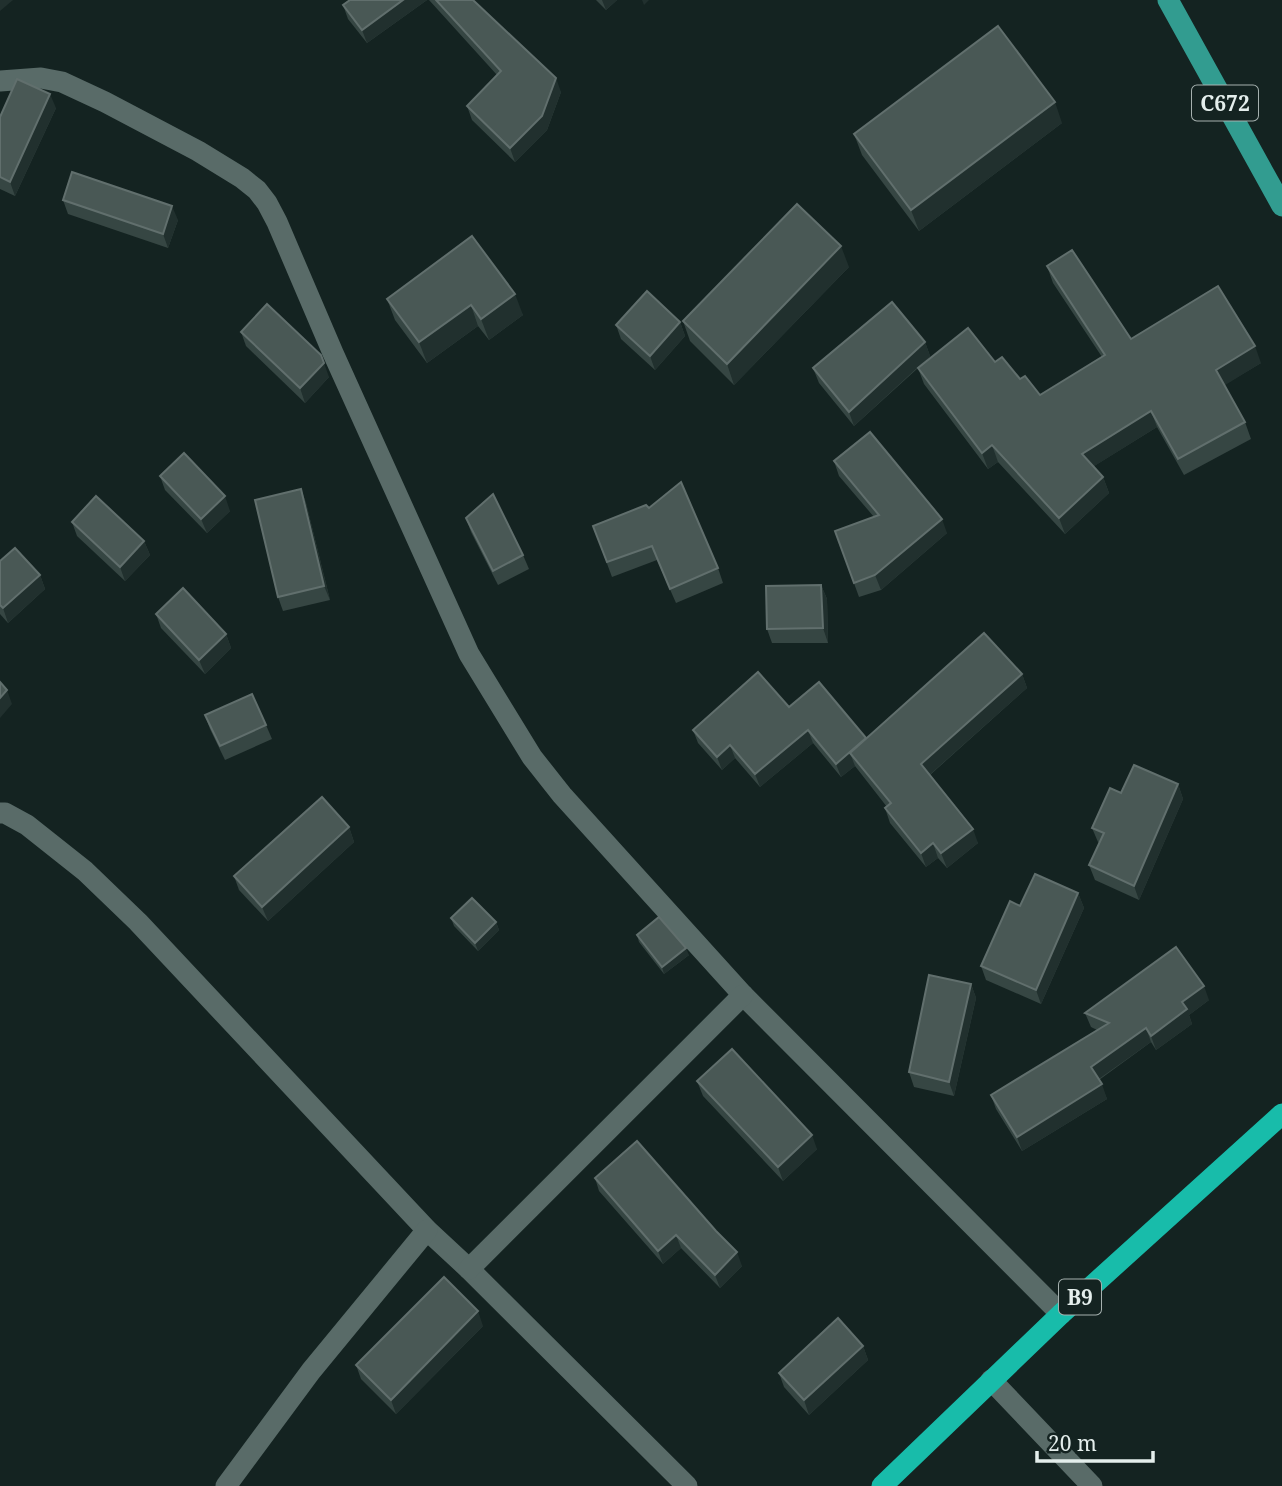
<svg xmlns="http://www.w3.org/2000/svg" width="1282" height="1486" font-family="'Noto Serif',serif">
  <rect width="100%" height="100%" fill="#142321"/>
  <g fill="none" stroke-linecap="round" stroke-linejoin="round">
    <g stroke="#596b68" stroke-width="21">
      <path d="M 0,81 L 41,78 L 62,82 L 105,102 L 198,151 L 242,178 L 257,190 L 267,203 L 277,222 L 333,353 L 469,654 L 532,757 L 562,795 L 743,995 L 1061,1314"/>
      <path d="M 0,813 L 5,813 L 27,825 L 85,871 L 138,922 L 427,1230 L 469,1269 L 687,1486"/>
      <path d="M 469,1269 L 743,995"/>
      <path d="M 991,1380 L 1092,1486"/>
      <path d="M 226,1486 L 311,1371 L 427,1230"/>
    </g>
    <path stroke="#329c90" stroke-width="21" d="M 1168,0 L 1282,206"/>
    <path stroke="#18bcaa" stroke-width="21" d="M 882,1486 L 1061,1314 L 1282,1114"/>
  </g>
  <g fill="#364643">
    <path d="M 350,0 L 427,0 L 367,43 L 348,19 L 343,5 Z"/>
    <path d="M 429,0 L 473,0 L 561,92 L 547,130 L 515,162 L 472,120 L 467,106 L 497,75 Z"/>
    <path d="M 596,0 L 617,0 L 606,10 Z"/>
    <path d="M 56,108 L 15,196 L 0,189 L 0,117 Z"/>
    <path d="M 1062,123 L 919,231 L 862,155 L 854,134 Z"/>
    <path d="M 63,200 L 178,220 L 168,248 L 68,214 Z"/>
    <path d="M 472,236 L 523,315 L 489,340 L 478,326 L 427,363 L 395,320 L 387,299 Z"/>
    <path d="M 1047,266 L 1131,339 L 1261,363 L 1224,385 L 1245,422 L 1251,439 L 1184,475 L 1157,427 L 1094,466 L 1103,477 L 1109,493 L 1065,534 L 998,462 L 988,469 L 924,384 L 918,368 L 854,426 L 819,383 L 813,368 L 925,342 L 930,356 L 920,366 L 995,362 L 1040,395 L 1102,357 L 1053,283 Z"/>
    <path d="M 849,267 L 734,385 L 690,341 L 683,321 Z"/>
    <path d="M 680,322 L 685,336 L 655,370 L 621,339 L 616,325 Z"/>
    <path d="M 241,332 L 329,377 L 305,403 L 246,346 Z"/>
    <path d="M 834,461 L 947,533 L 881,590 L 859,597 L 835,531 L 874,517 L 839,476 Z"/>
    <path d="M 160,476 L 230,511 L 207,533 L 165,490 Z"/>
    <path d="M 301,489 L 306,503 L 330,600 L 283,611 L 278,597 Z"/>
    <path d="M 649,508 L 718,568 L 723,583 L 676,603 L 657,560 L 612,577 L 593,526 Z"/>
    <path d="M 466,518 L 523,555 L 529,569 L 498,585 L 471,532 Z"/>
    <path d="M 72,522 L 144,541 L 150,555 L 125,581 L 77,536 Z"/>
    <path d="M 0,561 L 40,575 L 45,589 L 8,623 L 0,614 Z"/>
    <path d="M 821,585 L 827,599 L 828,643 L 772,643 L 767,629 Z"/>
    <path d="M 156,614 L 226,634 L 231,648 L 205,674 L 161,628 Z"/>
    <path d="M 1022,674 L 1027,688 L 930,775 L 978,843 L 947,868 L 938,858 L 926,867 L 890,823 L 885,808 L 887,807 L 855,766 L 841,777 L 813,743 L 760,787 L 735,758 L 722,770 L 698,743 L 693,730 L 789,707 L 866,738 Z"/>
    <path d="M 205,715 L 266,725 L 272,739 L 225,760 L 210,729 Z"/>
    <path d="M 1178,784 L 1183,799 L 1139,900 L 1095,880 L 1089,865 L 1099,843 L 1098,842 L 1092,828 L 1121,793 Z"/>
    <path d="M 349,827 L 354,842 L 268,921 L 239,890 L 234,876 Z"/>
    <path d="M 1078,893 L 1084,908 L 1041,1004 L 986,980 L 981,966 Z"/>
    <path d="M 451,918 L 496,922 L 499,930 L 478,951 L 454,926 Z"/>
    <path d="M 637,935 L 689,955 L 664,974 L 639,942 Z"/>
    <path d="M 971,984 L 976,998 L 954,1096 L 914,1087 L 909,1072 Z"/>
    <path d="M 1209,1000 L 1189,1015 L 1192,1024 L 1156,1050 L 1151,1042 L 1099,1080 L 1107,1099 L 1022,1151 L 996,1109 L 991,1095 L 1097,1030 L 1091,1027 L 1085,1013 Z"/>
    <path d="M 697,1081 L 817,1149 L 783,1181 L 703,1096 Z"/>
    <path d="M 595,1178 L 742,1266 L 720,1288 L 681,1248 L 663,1264 L 599,1191 Z"/>
    <path d="M 483,1326 L 396,1414 L 361,1379 L 356,1365 Z"/>
    <path d="M 863,1346 L 868,1360 L 809,1415 L 784,1387 L 779,1373 Z"/>
  </g>
  <g fill="#21302e">
    <path d="M 0,0 L 13,0 L 0,11 Z"/>
    <path d="M 403,0 L 427,0 L 367,43 L 362,30 Z"/>
    <path d="M 602,0 L 617,0 L 606,10 Z"/>
    <path d="M 642,0 L 649,0 L 644,5 Z"/>
    <path d="M 556,78 L 561,92 L 547,130 L 515,162 L 510,148 Z"/>
    <path d="M 50,94 L 56,108 L 15,196 L 10,182 Z"/>
    <path d="M 1055,102 L 1062,123 L 919,231 L 911,210 Z"/>
    <path d="M 172,206 L 178,220 L 168,248 L 163,234 Z"/>
    <path d="M 841,246 L 849,267 L 734,385 L 727,364 Z"/>
    <path d="M 515,294 L 523,315 L 489,340 L 481,319 Z"/>
    <path d="M 471,305 L 478,326 L 427,363 L 419,342 Z"/>
    <path d="M 680,322 L 685,336 L 655,370 L 650,356 Z"/>
    <path d="M 925,342 L 930,356 L 854,426 L 849,412 Z"/>
    <path d="M 1255,346 L 1261,363 L 1222,387 L 1216,370 Z"/>
    <path d="M 324,363 L 329,377 L 305,403 L 300,388 Z"/>
    <path d="M 1151,411 L 1157,427 L 1088,470 L 1082,454 Z"/>
    <path d="M 992,445 L 998,462 L 988,469 L 982,453 Z"/>
    <path d="M 1103,477 L 1109,493 L 1065,534 L 1059,518 Z"/>
    <path d="M 301,489 L 306,503 L 330,600 L 324,586 Z"/>
    <path d="M 225,496 L 230,511 L 207,533 L 201,519 Z"/>
    <path d="M 942,519 L 947,533 L 881,590 L 875,575 Z"/>
    <path d="M 144,541 L 150,555 L 125,581 L 120,567 Z"/>
    <path d="M 40,575 L 45,589 L 8,623 L 3,608 Z"/>
    <path d="M 821,585 L 827,599 L 828,643 L 823,628 Z"/>
    <path d="M 226,634 L 231,648 L 205,674 L 199,660 Z"/>
    <path d="M 1022,674 L 1027,688 L 926,778 L 921,764 Z"/>
    <path d="M 7,690 L 12,704 L 0,718 L 0,698 Z"/>
    <path d="M 808,730 L 813,743 L 760,787 L 755,774 Z"/>
    <path d="M 867,739 L 850,753 L 855,766 L 841,777 L 836,764 Z"/>
    <path d="M 730,745 L 735,758 L 722,770 L 717,757 Z"/>
    <path d="M 1178,784 L 1183,799 L 1139,900 L 1134,886 Z"/>
    <path d="M 349,827 L 354,842 L 268,921 L 262,907 Z"/>
    <path d="M 973,829 L 978,843 L 947,868 L 941,853 Z"/>
    <path d="M 933,843 L 938,858 L 926,867 L 921,853 Z"/>
    <path d="M 1078,893 L 1084,908 L 1041,1004 L 1036,990 Z"/>
    <path d="M 496,922 L 499,930 L 478,951 L 475,943 Z"/>
    <path d="M 686,948 L 689,955 L 664,974 L 662,967 Z"/>
    <path d="M 971,984 L 976,998 L 954,1096 L 949,1082 Z"/>
    <path d="M 1204,986 L 1209,1000 L 1189,1015 L 1192,1024 L 1156,1050 L 1151,1036 L 1182,1002 Z"/>
    <path d="M 1146,1028 L 1151,1042 L 1096,1081 L 1091,1067 Z"/>
    <path d="M 1102,1084 L 1107,1099 L 1022,1151 L 1017,1137 Z"/>
    <path d="M 812,1135 L 817,1149 L 783,1181 L 778,1167 Z"/>
    <path d="M 676,1235 L 681,1248 L 663,1264 L 658,1251 Z"/>
    <path d="M 737,1252 L 742,1266 L 720,1288 L 715,1275 Z"/>
    <path d="M 478,1311 L 483,1326 L 396,1414 L 391,1400 Z"/>
    <path d="M 863,1346 L 868,1360 L 809,1415 L 804,1400 Z"/>
  </g>
  <g fill="#495855" stroke="#616f6d" stroke-width="2">
    <path d="M 350,0 L 403,0 L 362,30 L 343,5 Z"/>
    <path d="M 436,0 L 473,0 L 556,78 L 542,116 L 510,148 L 467,106 L 501,71 Z"/>
    <path d="M 998,26 L 1055,102 L 911,210 L 854,134 Z"/>
    <path d="M 17,79 L 50,94 L 10,182 L 0,177 L 0,117 Z"/>
    <path d="M 72,172 L 172,206 L 163,234 L 63,200 Z"/>
    <path d="M 797,204 L 841,246 L 727,364 L 683,321 Z"/>
    <path d="M 472,236 L 515,294 L 481,319 L 471,305 L 419,342 L 387,299 Z"/>
    <path d="M 1072,250 L 1131,339 L 1218,286 L 1255,346 L 1216,370 L 1245,422 L 1178,459 L 1151,411 L 1082,454 L 1103,477 L 1059,518 L 992,445 L 982,453 L 918,368 L 968,328 L 995,362 L 1002,357 L 1020,379 L 1025,376 L 1040,395 L 1105,355 L 1047,266 Z"/>
    <path d="M 647,291 L 680,322 L 650,356 L 616,325 Z"/>
    <path d="M 892,302 L 925,342 L 849,412 L 813,368 Z"/>
    <path d="M 267,304 L 321,355 L 324,363 L 300,388 L 241,332 Z"/>
    <path d="M 870,432 L 942,519 L 875,575 L 854,583 L 835,531 L 879,515 L 834,461 Z"/>
    <path d="M 184,453 L 225,496 L 201,519 L 160,476 Z"/>
    <path d="M 681,482 L 718,568 L 670,589 L 652,546 L 607,562 L 593,526 L 646,505 L 649,508 Z"/>
    <path d="M 301,489 L 324,586 L 278,597 L 255,500 Z"/>
    <path d="M 493,494 L 523,555 L 493,571 L 466,518 Z"/>
    <path d="M 96,496 L 144,541 L 120,567 L 72,522 Z"/>
    <path d="M 15,548 L 40,575 L 3,608 L 0,605 L 0,561 Z"/>
    <path d="M 821,585 L 823,628 L 767,629 L 766,586 Z"/>
    <path d="M 183,588 L 226,634 L 199,660 L 156,614 Z"/>
    <path d="M 984,633 L 1022,674 L 921,764 L 973,829 L 941,853 L 933,843 L 921,853 L 885,808 L 891,803 L 850,753 Z"/>
    <path d="M 758,672 L 789,707 L 819,682 L 866,738 L 836,764 L 808,730 L 755,774 L 730,745 L 717,757 L 693,730 Z"/>
    <path d="M 0,682 L 7,690 L 0,698 Z"/>
    <path d="M 252,694 L 266,725 L 220,746 L 205,715 Z"/>
    <path d="M 1134,765 L 1178,784 L 1134,886 L 1089,865 L 1104,833 L 1092,828 L 1110,788 L 1121,793 Z"/>
    <path d="M 322,797 L 349,827 L 262,907 L 234,876 Z"/>
    <path d="M 1035,874 L 1078,893 L 1036,990 L 981,966 L 1010,901 L 1020,906 Z"/>
    <path d="M 472,898 L 496,922 L 475,943 L 451,918 Z"/>
    <path d="M 659,917 L 686,948 L 662,967 L 637,935 Z"/>
    <path d="M 1176,947 L 1204,986 L 1182,1002 L 1187,1009 L 1151,1036 L 1146,1028 L 1091,1067 L 1102,1084 L 1017,1137 L 991,1095 L 1109,1023 L 1085,1013 Z"/>
    <path d="M 929,975 L 971,984 L 949,1082 L 909,1072 Z"/>
    <path d="M 732,1049 L 812,1135 L 778,1167 L 697,1081 Z"/>
    <path d="M 637,1141 L 716,1231 L 737,1252 L 715,1275 L 676,1235 L 658,1251 L 595,1178 Z"/>
    <path d="M 444,1277 L 478,1311 L 391,1400 L 356,1365 Z"/>
    <path d="M 838,1318 L 863,1346 L 804,1400 L 779,1373 Z"/>
  </g>
  <g text-anchor="middle" dominant-baseline="central" stroke-width="5" stroke-linejoin="round" paint-order="stroke">
    <g fill="#142321" stroke="#a6b1af" stroke-width="2">
      <rect x="1192" y="85.5" width="66" height="35" rx="5"/>
      <rect x="1059" y="1279.5" width="42" height="35" rx="5"/>
    </g>
    <g font-size="21" font-weight="bold" fill="#e4eeec">
      <text x="1225" y="103">C672</text>
      <text x="1080" y="1297">B9</text>
    </g>
  </g>
  <path d="M1037 1451v10h116v-10" fill="none" stroke="#e4eeec" stroke-width="3.5"/>
  <text x="1048" y="1451" font-size="21" fill="#e4eeec" stroke="#142321" stroke-width="5" paint-order="stroke">20 m</text>
</svg>
